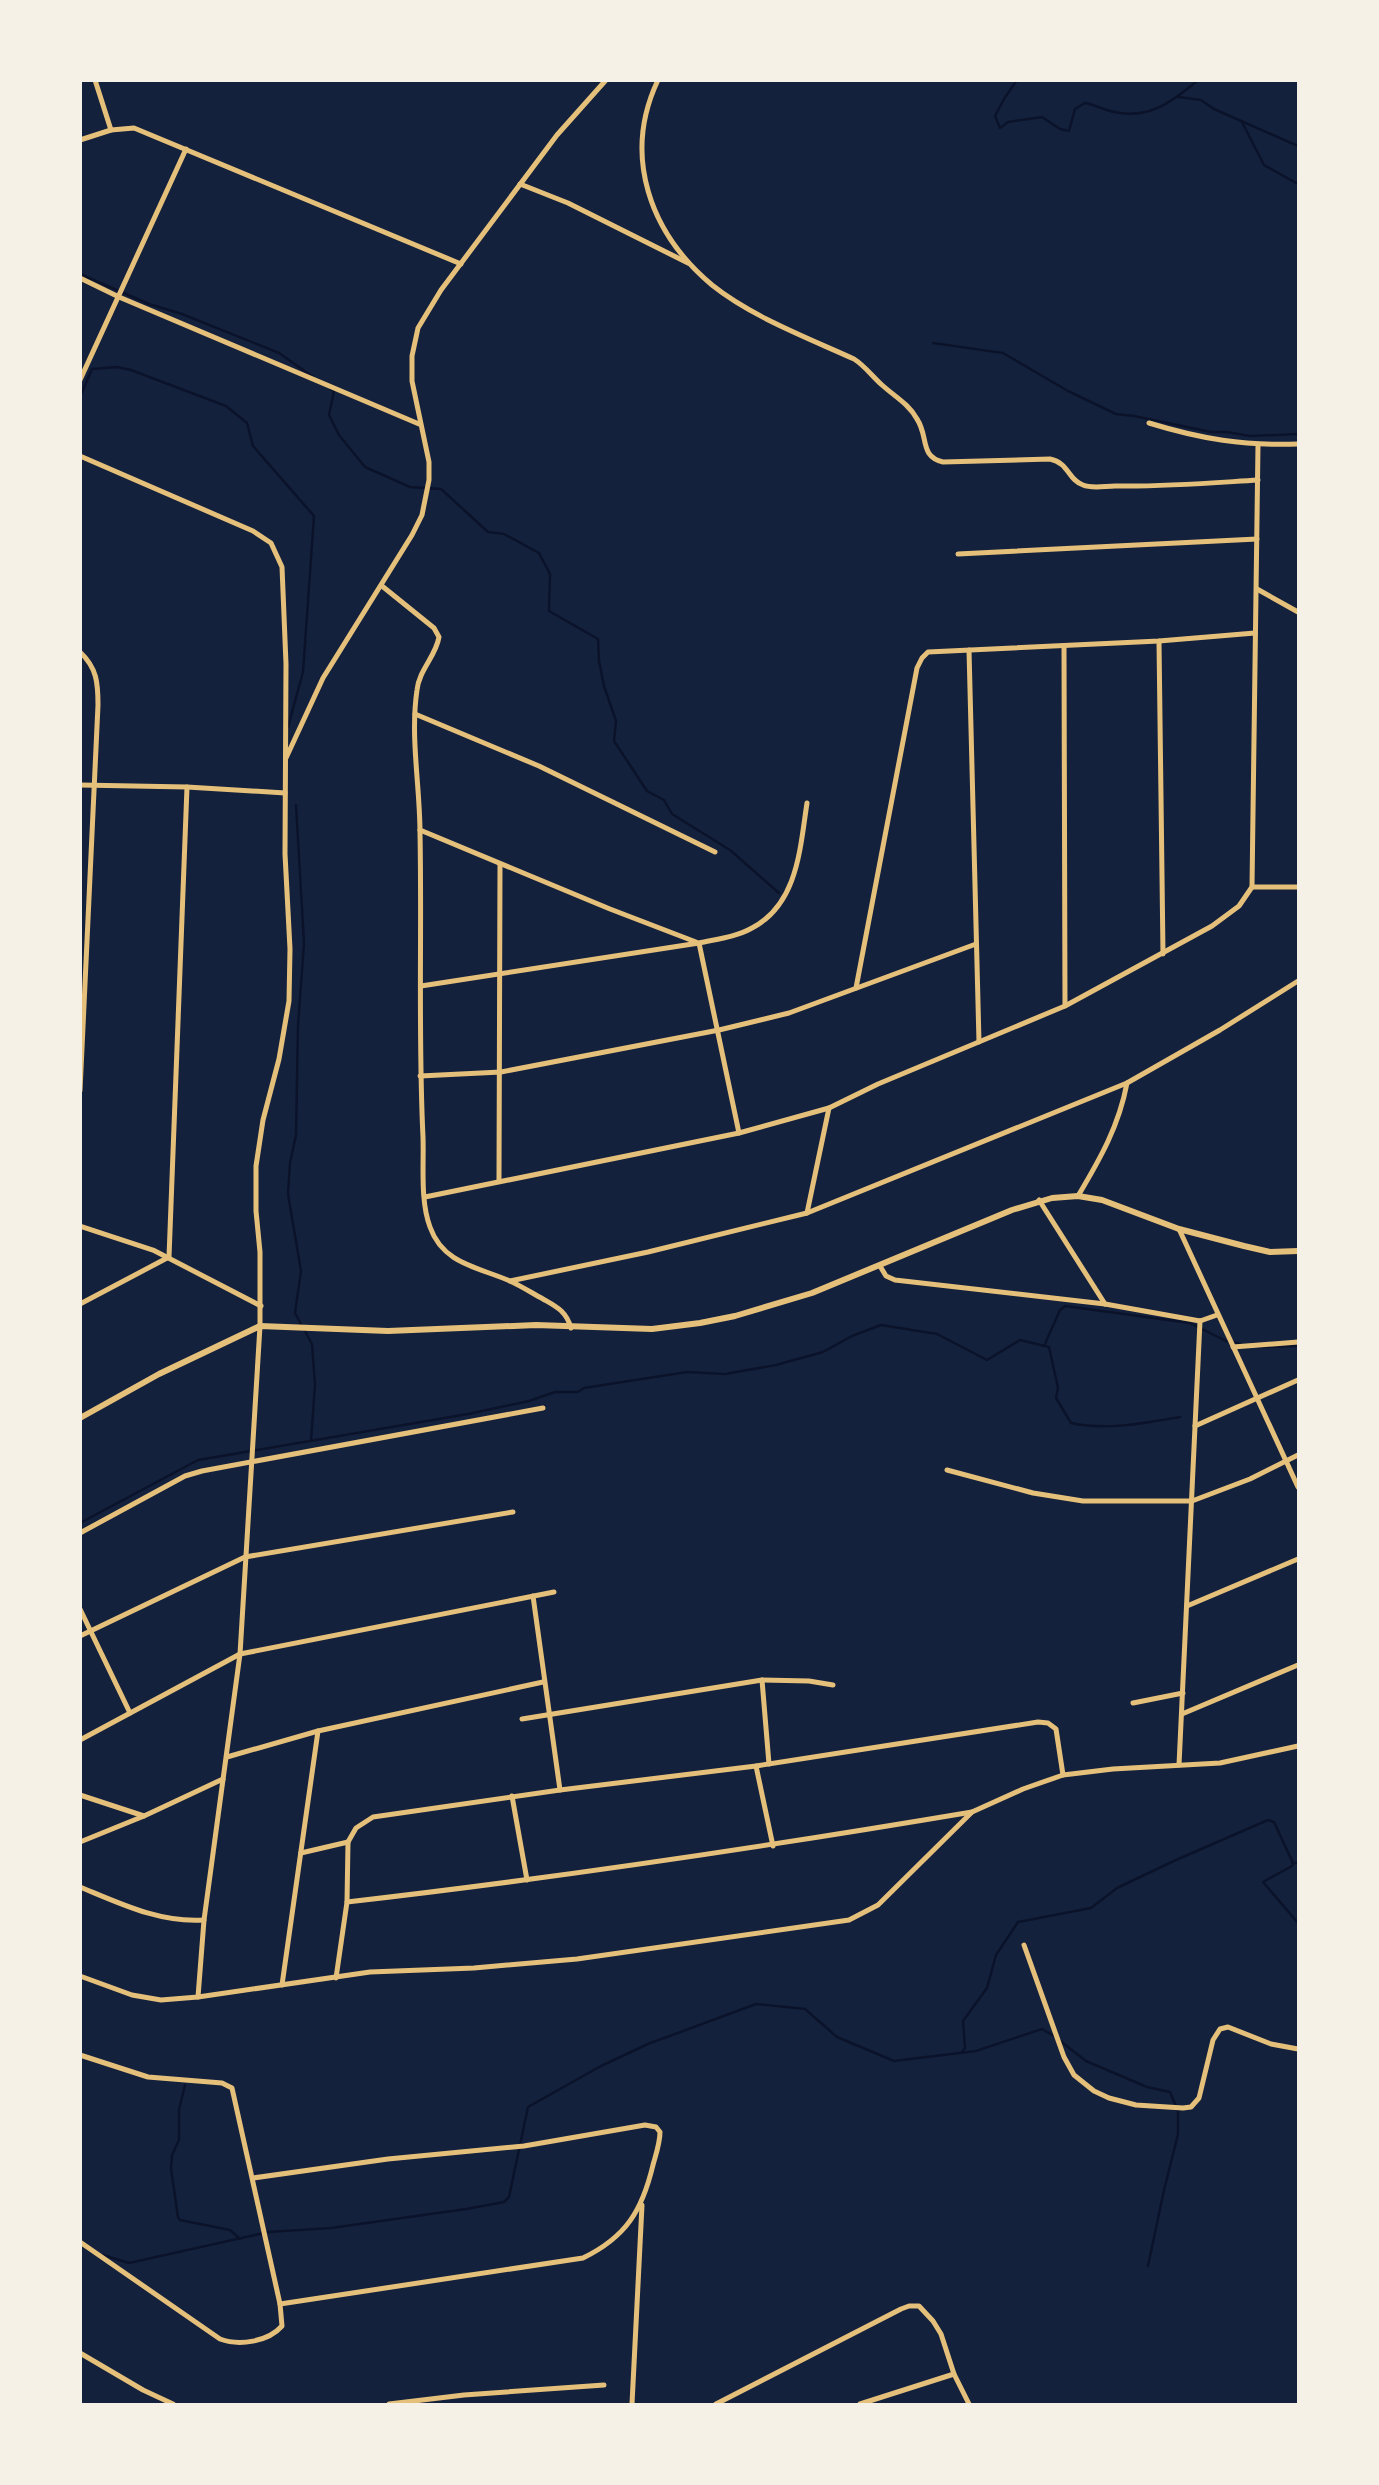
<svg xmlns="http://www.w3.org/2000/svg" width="1379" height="2485" font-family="Rubik,sans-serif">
  <rect width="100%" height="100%" fill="#14213d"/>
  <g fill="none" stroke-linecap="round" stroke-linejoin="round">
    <g stroke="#0b132b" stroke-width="2.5">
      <path d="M 1017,80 L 1004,99 L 995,116 L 1000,128 L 1008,122 L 1042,117 L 1060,129 L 1069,131 L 1075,109 L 1085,103 C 1093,104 1099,108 1107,110 C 1145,122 1170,104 1198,80"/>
      <path d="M 1178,97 L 1201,100 L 1214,109 L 1298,146"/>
      <path d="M 1242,122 L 1264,165 L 1298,184"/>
      <path d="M 80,274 L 149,304 L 182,314 L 279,353 L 313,377"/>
      <path d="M 933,343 L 1003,353 L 1068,391 L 1116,414 L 1134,416 L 1211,432 L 1227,432 L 1250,436 L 1298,434"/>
      <path d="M 330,389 L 334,391 L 329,415 L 339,435 L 365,467 L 410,487 L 441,489 L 488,532 L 504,534 L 539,553 L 550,574 L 549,611 L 598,639 L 599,661 L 604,686 L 616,721 L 614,741 L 647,791 L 664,800 L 672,814 L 730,850 L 779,893"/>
      <path d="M 80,397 L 92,369 L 117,367 L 131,370 L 226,406 L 247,423 L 253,446 L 314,516 L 303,672 L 288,727"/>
      <path d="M 296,805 L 304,943 L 298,1026 L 296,1135 L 290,1163 L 288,1194 L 301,1271 L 295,1313 L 312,1344 L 315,1385 L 311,1441"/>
      <path d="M 1044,1346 L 1060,1310 L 1065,1306 L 1190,1323 L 1226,1341 L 1241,1344"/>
      <path d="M 1258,1347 L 1298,1346"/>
      <path d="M 80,1523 L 198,1460 L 468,1414 L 529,1401 L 555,1392 L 578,1392 L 584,1388 L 687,1372 L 725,1374 L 776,1365 L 823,1352 L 852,1336 L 881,1325 L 937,1334 L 987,1360 L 1020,1340 L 1049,1347 L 1058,1388 L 1056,1398 L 1071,1423 C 1107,1431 1143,1423 1180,1417"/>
      <path d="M 1298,1863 L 1293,1863 L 1292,1866 L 1263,1882 L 1298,1923"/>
      <path d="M 1059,2040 L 1086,2061 L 1147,2087 L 1170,2092 L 1178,2111 L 1178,2134 L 1164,2190 L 1148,2266"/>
      <path d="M 962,2052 L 965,2048 L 963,2021 L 987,1988 L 996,1955 L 1018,1922 L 1091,1908 L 1117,1888 L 1176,1860 L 1268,1820 L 1274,1822 L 1293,1863"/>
      <path d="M 185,2085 L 179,2110 L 179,2140 L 172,2155 L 171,2169 L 178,2217 L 180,2220 L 230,2230 L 240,2239"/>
      <path d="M 103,2255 L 129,2263 L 268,2232 L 331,2228 L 466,2209 L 504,2202 L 509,2197 L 528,2107 L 601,2066 L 648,2044 L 756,2004 L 805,2009 L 837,2037 L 894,2061 L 976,2051 L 1042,2029 L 1054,2036"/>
    </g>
    <g stroke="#e5c07b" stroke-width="5">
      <path d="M 95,80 L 111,130"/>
      <path d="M 658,80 C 622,156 650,233 712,285 C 752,317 808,338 854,359 C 865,366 872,376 882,385 C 894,396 909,404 917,419 C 929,437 919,456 943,462 L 1050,459 C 1069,463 1068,480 1083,485 C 1092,489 1105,486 1115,486 C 1163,487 1210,483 1258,480"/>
      <path d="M 80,140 L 111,130 L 134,128 L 461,264"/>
      <path d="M 520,184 L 568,203 L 688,263"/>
      <path d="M 80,278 L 119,297 L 419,424"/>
      <path d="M 80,380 L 186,149"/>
      <path d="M 1149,423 C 1201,439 1244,446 1298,444"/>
      <path d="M 80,456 L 253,531 L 271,543 L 282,567 L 286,664 L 285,854 L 290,949 L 289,1001 L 279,1059 L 263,1120 L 256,1166 L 256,1211 L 260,1252 L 260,1326 L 240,1654 L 204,1920 L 198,1997"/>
      <path d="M 958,554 L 1257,539"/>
      <path d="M 382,586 L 434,628 L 439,637 C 436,656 419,670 417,690 C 410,737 420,786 420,833 C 422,935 418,1036 423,1137 C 424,1165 420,1200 430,1227 C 443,1264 478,1267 510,1281 C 521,1286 532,1293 543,1299 C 557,1307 566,1311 571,1328"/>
      <path d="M 1257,589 L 1298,612"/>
      <path d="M 1159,641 L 1163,954"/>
      <path d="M 1064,646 L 1065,1006"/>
      <path d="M 969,650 L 979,1042"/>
      <path d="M 80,652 C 97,668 98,683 98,705 L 80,1091"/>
      <path d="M 415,714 L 539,766 L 715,852"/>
      <path d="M 286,758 L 323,678 L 412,535 L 422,515 L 429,480 L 429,462 L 412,381 L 412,356 L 418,328 L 441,290 L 557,135 L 606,80"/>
      <path d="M 80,785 L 187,787 L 285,793"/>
      <path d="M 420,830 L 610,909 L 696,942"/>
      <path d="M 1252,887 L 1298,887"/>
      <path d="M 699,943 L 739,1133"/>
      <path d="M 421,986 L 699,943 C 717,939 736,937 752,928 C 798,904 800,848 807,803"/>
      <path d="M 856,988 L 917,668 L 922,658 L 928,652 L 1159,641 L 1255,633"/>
      <path d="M 420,1076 L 501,1072 L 719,1030 L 789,1013 L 976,944"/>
      <path d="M 499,1181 L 500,864"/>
      <path d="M 1078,1196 C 1100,1159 1119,1126 1127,1083"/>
      <path d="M 425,1197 L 739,1133 L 829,1108 L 878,1084 L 1065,1006 L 1212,926 L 1239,906 L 1252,887 L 1258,445"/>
      <path d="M 1039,1200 L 1105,1304"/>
      <path d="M 807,1213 L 829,1108"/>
      <path d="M 80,1226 L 153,1250 L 261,1306"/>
      <path d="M 1179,1229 L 1298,1487"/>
      <path d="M 880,1266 L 886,1276 L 895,1280 L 1105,1304 L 1200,1321"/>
      <path d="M 510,1281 L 648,1252 L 807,1213 L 1127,1083 L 1220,1030 L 1298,981"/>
      <path d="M 80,1304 L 169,1257 L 187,787"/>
      <path d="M 1200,1321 L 1217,1315"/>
      <path d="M 1233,1347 L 1298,1342"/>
      <path d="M 1195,1426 L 1298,1380"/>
      <path d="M 947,1470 L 1033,1493 L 1083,1501 L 1192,1501 L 1250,1479 L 1298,1455"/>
      <path d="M 80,1533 L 185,1476 L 202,1471 L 543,1408"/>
      <path d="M 533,1596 L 560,1790"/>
      <path d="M 1187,1606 L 1298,1559"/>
      <path d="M 80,1609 L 130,1713"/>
      <path d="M 80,1636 L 245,1557 L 513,1512"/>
      <path d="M 762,1680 L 769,1764"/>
      <path d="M 1133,1703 L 1183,1693"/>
      <path d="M 1182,1714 L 1298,1665"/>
      <path d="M 522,1719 L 762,1680 L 809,1681 L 833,1685"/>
      <path d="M 80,1740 L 240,1654 L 554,1592"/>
      <path d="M 227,1757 L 318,1731 L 543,1682"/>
      <path d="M 1179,1765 L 1200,1321"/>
      <path d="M 756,1766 L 773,1846"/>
      <path d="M 80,1795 L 144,1816"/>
      <path d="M 512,1796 L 527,1880"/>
      <path d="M 80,1842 L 144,1816 L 223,1779"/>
      <path d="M 301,1853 L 348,1842"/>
      <path d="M 80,1887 C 121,1904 160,1923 204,1920"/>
      <path d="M 347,1902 C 556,1878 764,1847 972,1812"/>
      <path d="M 1024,1945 L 1064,2057 L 1074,2075 L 1094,2091 L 1109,2098 L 1136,2105 L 1183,2108 L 1191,2107 L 1199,2098 L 1213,2040 L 1220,2029 L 1228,2027 L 1271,2044 L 1298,2049"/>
      <path d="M 80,1976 L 132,1995 L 161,2000 L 198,1997 L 370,1972 L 474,1968 L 577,1959 L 849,1920 L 878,1905 L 972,1812 L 1023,1789 L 1063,1775 L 1113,1769 L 1220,1763 L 1298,1746"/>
      <path d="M 336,1978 L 347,1902 L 348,1842 L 356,1828 L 373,1817 L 560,1790 L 756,1766 L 1038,1722 L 1048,1723 L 1056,1729 L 1063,1775"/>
      <path d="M 282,1985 L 318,1731"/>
      <path d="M 80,2055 L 148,2077 L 222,2083 L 232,2088 L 280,2304 L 282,2326 C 268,2342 239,2346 220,2339 L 80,2242"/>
      <path d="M 253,2178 L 388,2159 L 524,2146 L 645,2125 L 656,2127 L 660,2132 C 660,2143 656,2154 653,2165 C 642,2211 626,2237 583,2258 L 280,2304"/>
      <path d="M 80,2353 L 143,2390 L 173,2404"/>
      <path d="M 389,2404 L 464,2395 L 604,2385"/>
      <path d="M 632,2404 L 642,2205"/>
      <path d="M 716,2404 L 901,2309 L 909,2306 L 919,2306 L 933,2321 L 941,2334 L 954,2374 L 969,2404"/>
      <path d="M 860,2404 L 954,2374"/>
    </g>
    <path stroke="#e5c07b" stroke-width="6" d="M 80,1418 L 159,1374 L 260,1326 L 388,1331 L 536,1325 L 652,1329 L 700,1323 L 735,1316 L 812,1293 L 1012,1210 L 1052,1198 L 1078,1196 L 1102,1200 L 1179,1229 L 1244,1246 L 1270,1252 L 1298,1251"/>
  </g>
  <rect width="1379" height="2485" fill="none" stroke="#f6f1e7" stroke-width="164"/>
</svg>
